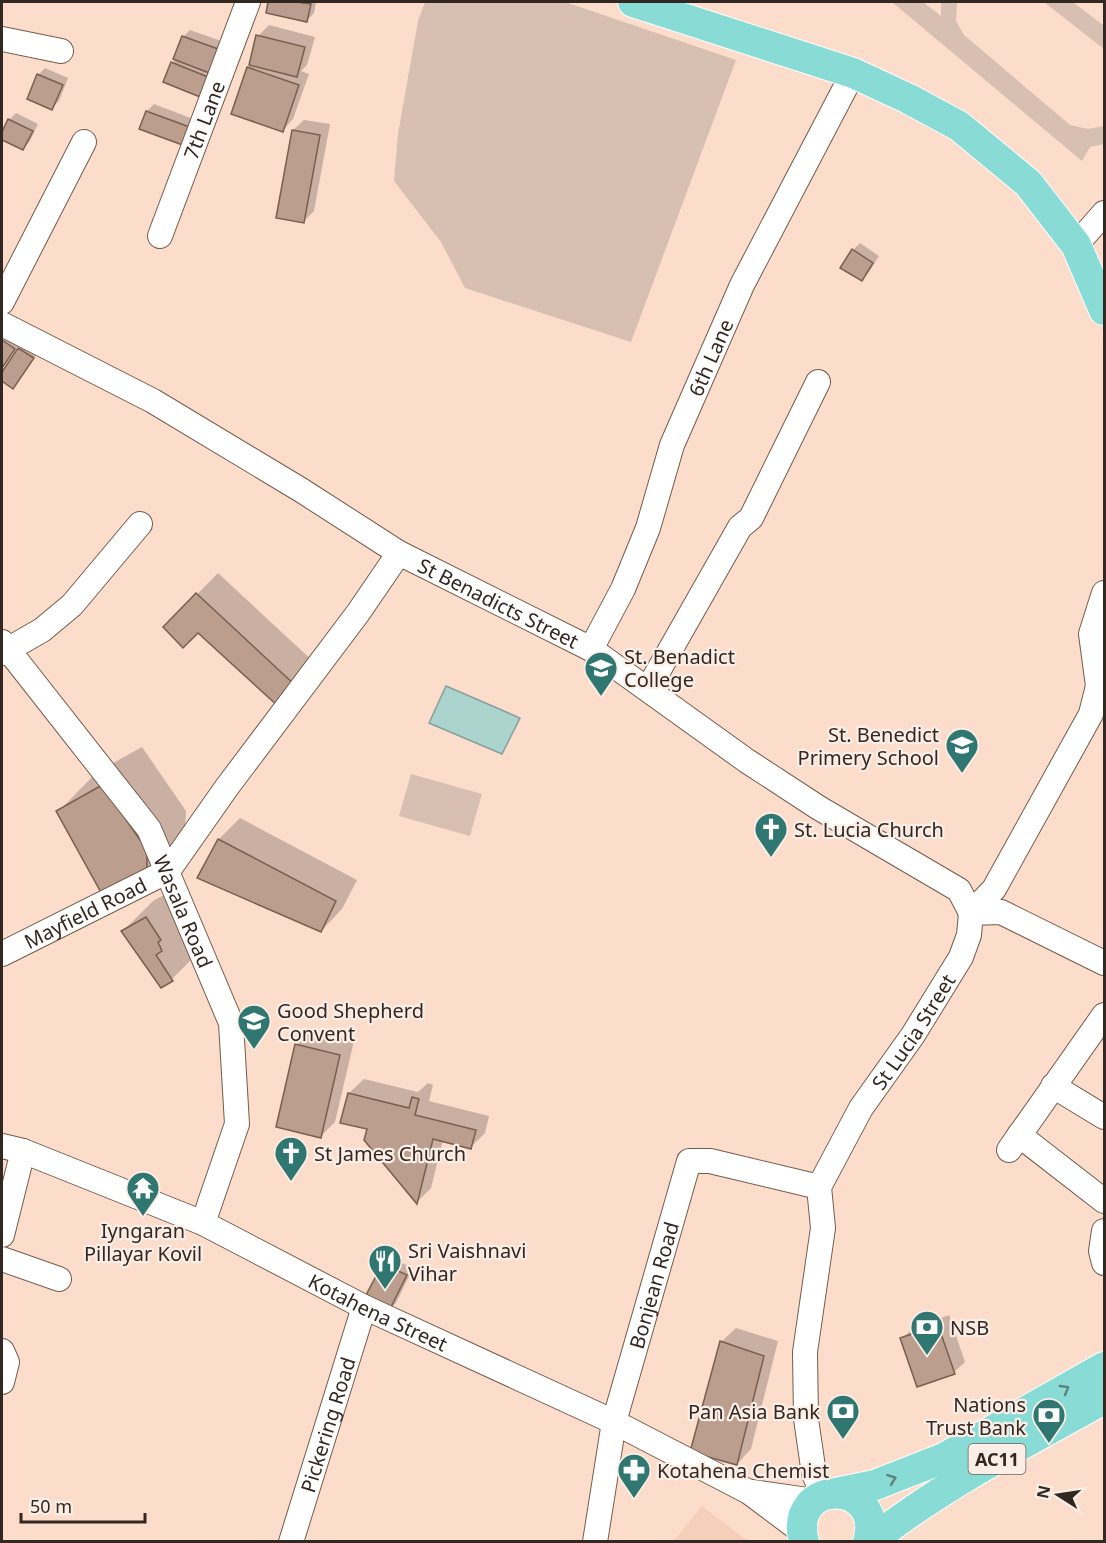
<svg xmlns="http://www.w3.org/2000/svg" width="1106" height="1543" font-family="'Noto Sans',sans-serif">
  <rect width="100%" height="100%" fill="#fcddcb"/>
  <path fill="#f5cfb9" d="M 702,1506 L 748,1541 L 674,1541 Z"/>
  <g fill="#d7bfb1">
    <path d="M 425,2 L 565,2 L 736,60 L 631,342 L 465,288 L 441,242 L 394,181 L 398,134 L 418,21 Z"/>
    <path d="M 892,2 L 923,2 L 941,16 L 941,2 L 957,2 L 956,21 L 964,35 L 1070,125 L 1088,129 L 1104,126 L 1104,144 L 1090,147 L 1082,161 Z"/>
    <path d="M 1044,2 L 1073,2 L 1104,26 L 1104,49 Z"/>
    <path d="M 411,774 L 482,794 L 470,836 L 399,816 Z"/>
  </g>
  <path fill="#abd4cf" stroke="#87a09b" stroke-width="1.5" d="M 446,686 L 520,718 L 502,754 L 429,723 Z"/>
  <g fill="#0003">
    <path d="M 270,2 L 316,2 L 314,13 L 307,20 L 268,12 Z"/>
    <path d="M 269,25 L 315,37 L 307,65 L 301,71 L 309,74 L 293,119 L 283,130 L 248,68 L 258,36 Z"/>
    <path d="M 190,30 L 227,43 L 206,88 L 172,63 L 176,59 L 183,37 Z"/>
    <path d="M 45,68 L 68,78 L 59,101 L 52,108 L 38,75 Z"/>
    <path d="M 154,104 L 201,122 L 194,139 L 141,128 L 147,111 Z"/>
    <path d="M 16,113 L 38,124 L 30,141 L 23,148 L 2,138 L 9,120 Z"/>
    <path d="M 304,120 L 330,124 L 314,211 L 303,222 L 293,130 Z"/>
    <path d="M 860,243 L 879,256 L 869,272 L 862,279 L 853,250 Z"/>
    <path d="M 9,334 L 21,342 L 2,367 L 2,341 Z"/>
    <path d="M 26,342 L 39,351 L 13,387 L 2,379 L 2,375 Z"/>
    <path d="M 218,573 L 316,664 L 279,705 L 198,631 L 165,627 Z"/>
    <path d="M 142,747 L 186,811 L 185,832 L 146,872 L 58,812 L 97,772 Z"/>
    <path d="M 240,818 L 357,880 L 342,909 L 321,931 L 199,878 L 219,839 Z"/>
    <path d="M 177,888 L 202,949 L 172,979 L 123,931 L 153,901 Z"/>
    <path d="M 311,1031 L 354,1041 L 335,1122 L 321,1136 L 297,1045 Z"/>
    <path d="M 364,1079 L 418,1092 L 428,1083 L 433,1085 L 429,1101 L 489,1116 L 485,1133 L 471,1147 L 443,1140 L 431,1188 L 417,1202 L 349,1093 Z"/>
    <path d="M 400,1262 L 413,1268 L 396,1303 L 389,1310 L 367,1298 L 377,1276 L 384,1270 L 391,1273 Z"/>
    <path d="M 949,1315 L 965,1362 L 954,1372 L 902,1339 L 913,1328 Z"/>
    <path d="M 736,1328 L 778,1341 L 751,1449 L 737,1464 L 721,1342 Z"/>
  </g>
  <g fill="#bb9e8d" stroke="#795f4f" stroke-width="1.5">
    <path d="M 268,2 L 296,2 L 311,4 L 307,22 L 266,13 Z"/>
    <path d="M 256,35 L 305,47 L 297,77 L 249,65 Z"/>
    <path d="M 182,36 L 221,50 L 212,74 L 173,59 Z"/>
    <path d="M 171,62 L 208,77 L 200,97 L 163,82 Z"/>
    <path d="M 247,67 L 299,85 L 283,132 L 231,114 Z"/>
    <path d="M 37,74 L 63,85 L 52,110 L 27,99 Z"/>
    <path d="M 146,111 L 195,129 L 188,147 L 139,129 Z"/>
    <path d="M 8,119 L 33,131 L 23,150 L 2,140 L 2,132 Z"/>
    <path d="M 292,130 L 320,135 L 304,223 L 276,218 Z"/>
    <path d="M 852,249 L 873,263 L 862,281 L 840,268 Z"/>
    <path d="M 2,340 L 15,349 L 2,368 Z"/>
    <path d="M 18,348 L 34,358 L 13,389 L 2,381 L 2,372 Z"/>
    <path d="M 196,593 L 296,686 L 279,707 L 198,633 L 183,648 L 163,627 Z"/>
    <path d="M 102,785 L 147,850 L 147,873 L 103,896 L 56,811 Z"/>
    <path d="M 218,839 L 336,901 L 321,932 L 197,878 Z"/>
    <path d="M 146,917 L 161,940 L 158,942 L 162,951 L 156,955 L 173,981 L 161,988 L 121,931 Z"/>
    <path d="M 295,1044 L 340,1055 L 321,1138 L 276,1127 Z"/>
    <path d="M 348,1093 L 409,1108 L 412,1097 L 419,1099 L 415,1115 L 476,1130 L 471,1149 L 433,1139 L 417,1204 L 364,1140 L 367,1129 L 340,1123 Z"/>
    <path d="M 392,1268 L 407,1275 L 389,1311 L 364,1299 L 376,1276 L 385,1280 Z"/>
    <path d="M 938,1325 L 955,1374 L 917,1387 L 900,1338 Z"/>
    <path d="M 720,1341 L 764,1356 L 737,1465 L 690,1452 Z"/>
  </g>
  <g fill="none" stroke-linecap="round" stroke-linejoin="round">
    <defs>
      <g id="minor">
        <path d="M 2,39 L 61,51"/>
        <path id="s1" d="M 160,236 L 248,2"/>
        <path d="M 1076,245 L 1104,213"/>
        <path d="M 2,302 L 84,142"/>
        <path id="s2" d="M 2,324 L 153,401 L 301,490 L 399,553 L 591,649 L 747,761 L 819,808 L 959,890 L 971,913 L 1001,912 L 1104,963"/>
        <path id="s3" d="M 2,642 L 149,829 L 231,1023 L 237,1124 L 203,1223"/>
        <path id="s4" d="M 591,649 L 623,589 L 648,528 L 672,445 L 742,285 L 853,73"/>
        <path d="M 2,653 L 42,630 L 72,605 L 140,524"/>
        <path d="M 648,689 L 740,527 L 751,518 L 818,382"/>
        <path id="s5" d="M 2,954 L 168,871 L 227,787 L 358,613 L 399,553"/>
        <path d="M 1053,1086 L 1104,1117"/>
        <path d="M 1019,1135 L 1104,1201"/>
        <path id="s6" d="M 2,1146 L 23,1151 L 203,1223 L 364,1307 L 614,1422 L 749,1492 L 801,1531"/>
        <path d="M 1009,1150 L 1104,1015"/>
        <path d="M 1104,1231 L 1101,1251 L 1104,1263"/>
        <path d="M 2,1235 L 23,1151"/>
        <path d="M 2,1259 L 59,1279"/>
        <path d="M 2,1351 L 7,1362 L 2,1382"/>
        <path d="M 752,1492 L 814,1501"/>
        <path id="s7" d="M 823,1495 L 814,1474 L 806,1419 L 805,1352 L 823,1228 L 819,1187 L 861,1108 L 913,1035 L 961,957 L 969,935 L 971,913 L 994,889 L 1091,714 L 1098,686 L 1091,634 L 1104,593"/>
        <path id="s8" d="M 291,1542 L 364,1307"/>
        <path id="s9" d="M 595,1542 L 614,1422 L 689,1161 L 710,1161 L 819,1187"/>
      </g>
      <g id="major">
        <path d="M 633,2 L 853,73 L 909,99 L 959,126 L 1028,183 L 1076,245 L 1104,310"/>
        <path d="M 836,1493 L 875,1485 L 944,1458 L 1104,1367"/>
        <path d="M 804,1542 C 787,1476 886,1479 868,1542"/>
        <path d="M 870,1542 C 942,1485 1025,1443 1104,1399"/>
      </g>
    </defs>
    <use href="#minor" stroke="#755b4b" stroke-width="26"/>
    <use href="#major" stroke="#fff" stroke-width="32"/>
    <use href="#minor" stroke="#fff" stroke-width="24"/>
    <use href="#major" stroke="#88dcd5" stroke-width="30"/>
  </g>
  <defs><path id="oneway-chevron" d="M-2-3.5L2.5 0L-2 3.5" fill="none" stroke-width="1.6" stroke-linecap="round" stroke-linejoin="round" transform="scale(1.5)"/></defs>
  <g stroke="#5e827b">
    <use href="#oneway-chevron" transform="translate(1065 1389) rotate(-30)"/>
    <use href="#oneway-chevron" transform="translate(892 1479) rotate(-20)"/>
  </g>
  <defs>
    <symbol id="school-pin" viewBox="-11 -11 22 30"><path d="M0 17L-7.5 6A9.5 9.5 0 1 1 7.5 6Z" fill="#2f7770" stroke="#fbeee7"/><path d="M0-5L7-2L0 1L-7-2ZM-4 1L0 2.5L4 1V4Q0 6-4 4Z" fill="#fff"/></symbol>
    <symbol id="church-pin" viewBox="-11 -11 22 30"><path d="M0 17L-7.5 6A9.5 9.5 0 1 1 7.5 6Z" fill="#2f7770" stroke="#fbeee7"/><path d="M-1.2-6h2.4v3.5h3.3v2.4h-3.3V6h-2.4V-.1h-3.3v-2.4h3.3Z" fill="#fff"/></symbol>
    <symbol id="temple-pin" viewBox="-11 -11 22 30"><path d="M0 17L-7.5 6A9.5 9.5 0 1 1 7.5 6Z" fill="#2f7770" stroke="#fbeee7"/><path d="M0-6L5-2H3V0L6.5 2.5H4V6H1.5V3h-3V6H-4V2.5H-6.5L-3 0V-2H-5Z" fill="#fff"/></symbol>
    <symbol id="restaurant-pin" viewBox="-11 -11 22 30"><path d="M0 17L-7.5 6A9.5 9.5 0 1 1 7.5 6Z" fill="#2f7770" stroke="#fbeee7"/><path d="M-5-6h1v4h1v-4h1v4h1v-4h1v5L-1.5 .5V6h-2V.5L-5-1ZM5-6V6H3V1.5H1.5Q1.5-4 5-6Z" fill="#fff"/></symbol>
    <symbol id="bank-pin" viewBox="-11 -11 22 30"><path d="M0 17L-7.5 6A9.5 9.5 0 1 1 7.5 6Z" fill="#2f7770" stroke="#fbeee7"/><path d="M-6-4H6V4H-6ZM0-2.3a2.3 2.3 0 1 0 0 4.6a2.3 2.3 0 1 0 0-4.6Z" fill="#fff"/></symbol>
    <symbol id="pharmacy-pin" viewBox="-11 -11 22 30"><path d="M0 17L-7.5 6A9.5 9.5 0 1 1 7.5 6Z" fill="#2f7770" stroke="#fbeee7"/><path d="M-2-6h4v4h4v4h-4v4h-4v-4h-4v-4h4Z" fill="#fff"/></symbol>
  </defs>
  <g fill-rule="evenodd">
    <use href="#school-pin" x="582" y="649" width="38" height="52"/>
    <use href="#school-pin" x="943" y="726" width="38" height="52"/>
    <use href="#church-pin" x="752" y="810" width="38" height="52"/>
    <use href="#school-pin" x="235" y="1002" width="38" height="52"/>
    <use href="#church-pin" x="272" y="1134" width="38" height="52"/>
    <use href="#temple-pin" x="124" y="1169" width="38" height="52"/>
    <use href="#restaurant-pin" x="366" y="1242" width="38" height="52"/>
    <use href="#bank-pin" x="908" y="1308" width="38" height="52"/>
    <use href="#bank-pin" x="824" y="1392" width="38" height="52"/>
    <use href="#bank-pin" x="1030" y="1396" width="38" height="52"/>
    <use href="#pharmacy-pin" x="615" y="1451" width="38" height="52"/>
  </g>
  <g text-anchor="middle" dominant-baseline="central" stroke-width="4.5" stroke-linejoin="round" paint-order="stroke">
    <rect fill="#fbeee7" stroke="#6f635c" stroke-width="1.5" x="968.5" y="1444" width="57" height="30" rx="4.5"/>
    <g font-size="18" font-weight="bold" fill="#332721">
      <text x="997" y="1459">AC11</text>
    </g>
    <g font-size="20" fill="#332721" stroke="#fbeee7">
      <text stroke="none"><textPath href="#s1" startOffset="124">7th Lane</textPath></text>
      <text stroke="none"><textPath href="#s4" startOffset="316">6th Lane</textPath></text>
      <text stroke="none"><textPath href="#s2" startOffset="570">St Benadicts Street</textPath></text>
      <text stroke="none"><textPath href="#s3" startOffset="327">Wasala Road</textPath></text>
      <text stroke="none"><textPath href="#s5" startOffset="93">Mayfield Road</textPath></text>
      <text stroke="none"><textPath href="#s7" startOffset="494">St Lucia Street</textPath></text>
      <text stroke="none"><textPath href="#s9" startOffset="264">Bonjean Road</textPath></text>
      <text stroke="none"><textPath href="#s6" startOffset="412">Kotahena Street</textPath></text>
      <text stroke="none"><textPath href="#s8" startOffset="123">Pickering Road</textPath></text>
    </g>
    <g font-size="20" fill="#332721" stroke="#fbeee7" text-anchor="start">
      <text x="624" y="656">St. Benadict<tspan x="624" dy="23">College</tspan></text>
      <text x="939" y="734" text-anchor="end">St. Benedict<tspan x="939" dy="23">Primery School</tspan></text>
      <text x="794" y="829">St. Lucia Church</text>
      <text x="277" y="1010">Good Shepherd<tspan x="277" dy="23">Convent</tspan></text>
      <text x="314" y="1153">St James Church</text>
      <text x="143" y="1230" text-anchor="middle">Iyngaran<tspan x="143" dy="23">Pillayar Kovil</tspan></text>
      <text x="408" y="1250">Sri Vaishnavi<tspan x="408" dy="23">Vihar</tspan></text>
      <text x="950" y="1327">NSB</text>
      <text x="1026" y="1404" text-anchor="end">Nations<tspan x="1026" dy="23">Trust Bank</tspan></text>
      <text x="820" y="1411" text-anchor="end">Pan Asia Bank</text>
      <text x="657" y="1470">Kotahena Chemist</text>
    </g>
  </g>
  <rect width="1106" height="1543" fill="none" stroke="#332721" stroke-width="6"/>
  <g transform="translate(1058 1495) rotate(282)" stroke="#fbeee7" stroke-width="4.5" paint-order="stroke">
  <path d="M0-4.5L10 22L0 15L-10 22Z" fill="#332721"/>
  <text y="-9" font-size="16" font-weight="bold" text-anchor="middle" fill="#332721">N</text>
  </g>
  <path d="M21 1513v9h124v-9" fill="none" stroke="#332721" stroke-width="3"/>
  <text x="30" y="1513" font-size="18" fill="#332721" stroke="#fbeee7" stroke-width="4.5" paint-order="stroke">50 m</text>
</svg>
